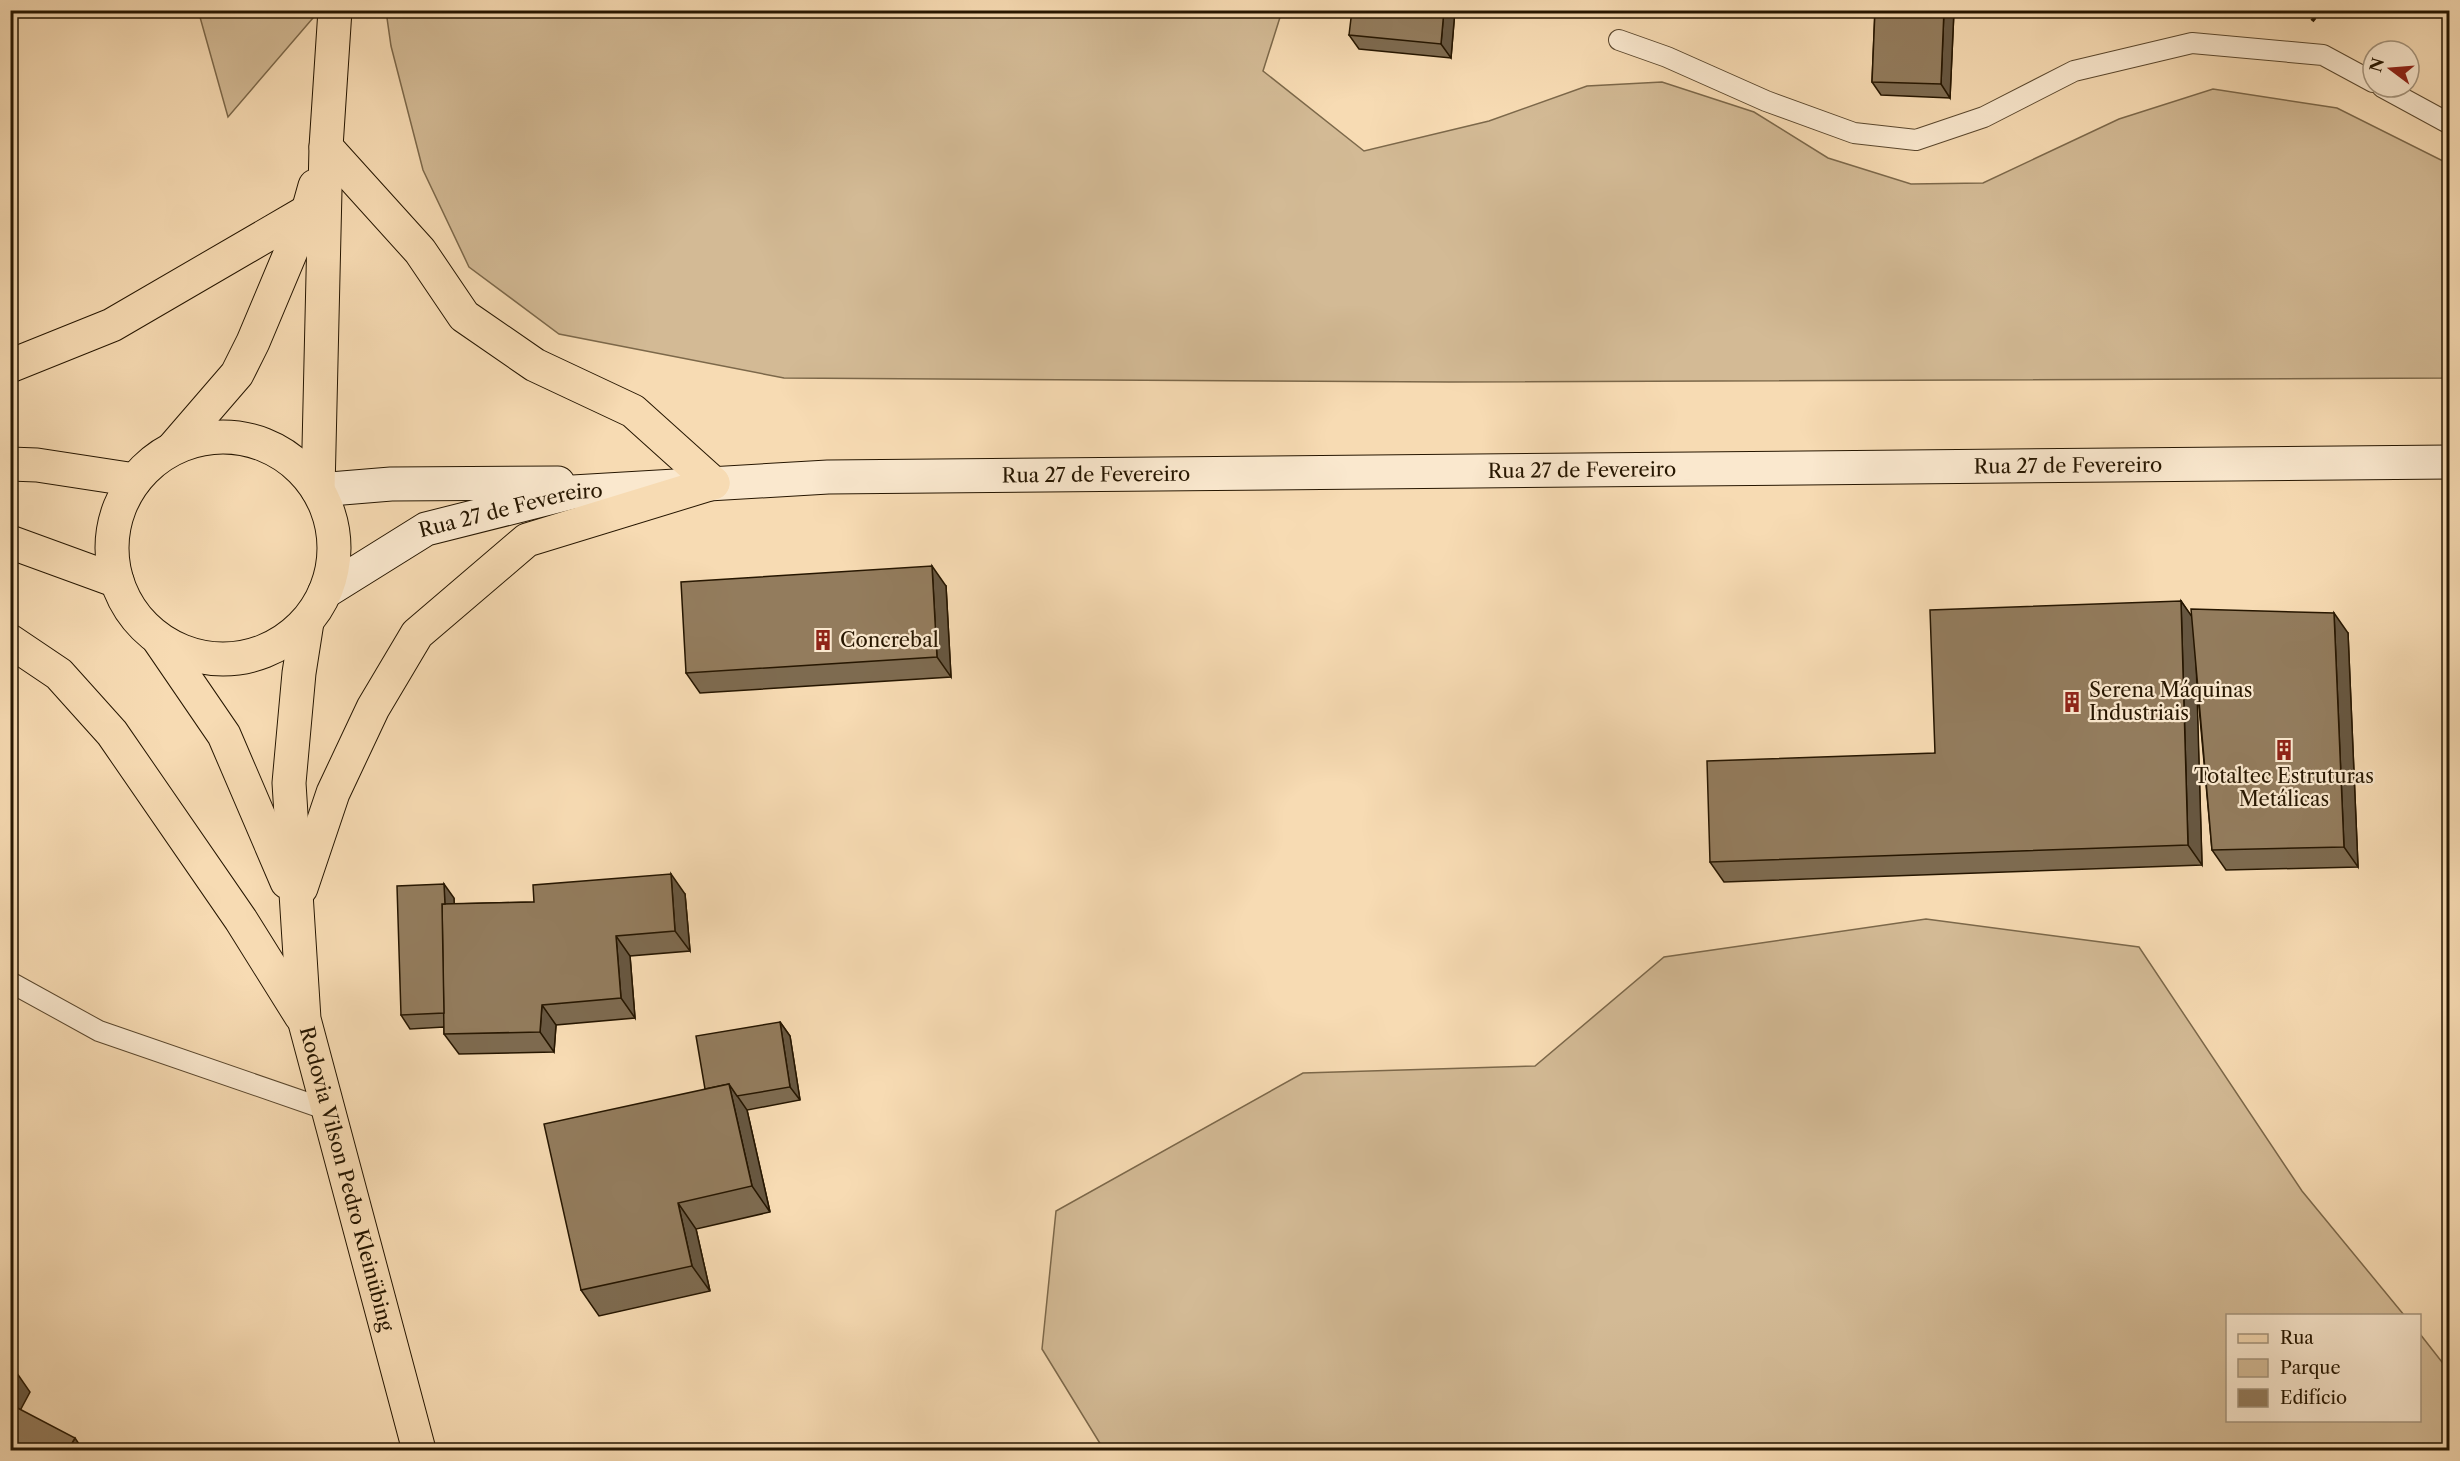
<svg xmlns="http://www.w3.org/2000/svg" width="2460" height="1461" font-family="'Libre Caslon Text',serif">
  <rect width="100%" height="100%" fill="#f7dbb3"/>
  <filter id="stains"><feTurbulence type="fractalNoise" baseFrequency=".00333" numOctaves="4"/><feColorMatrix values="0 0 0 0 .2 0 0 0 0 .09 0 0 0 0 .02 0 0 0 .5 -.17"/></filter>
  <radialGradient id="worn" r=".72"><stop offset=".6" stop-color="#630" stop-opacity="0"/><stop offset="1" stop-color="#630" stop-opacity=".3"/></radialGradient>
  <g fill="#d3ba95" stroke="#7c684a" stroke-width="1.5">
    <path d="M 198,10 L 319,11 L 228,117 Z"/>
    <path d="M 386,11 L 1282,11 L 1263,71 L 1364,151 L 1489,121 L 1587,86 L 1662,82 L 1754,112 L 1828,158 L 1911,184 L 1983,183 L 2119,119 L 2213,89 L 2337,108 L 2449,164 L 2449,378 L 1449,382 L 784,378 L 559,334 L 469,267 L 423,170 L 391,46 Z"/>
    <path d="M 1926,919 L 2139,947 L 2302,1191 L 2404,1315 L 2228,1316 L 2228,1420 L 2420,1420 L 2420,1334 L 2449,1371 L 2449,1450 L 1104,1450 L 1042,1349 L 1056,1211 L 1303,1073 L 1535,1066 L 1664,957 Z"/>
  </g>
  <g fill="none" stroke-linecap="round" stroke-linejoin="round">
    <defs>
      <g id="lane">
        <path d="M 1619,40 L 1667,57 L 1766,101 L 1854,133 L 1916,140 L 1984,117 L 2074,71 L 2192,43 L 2323,55 L 2373,82"/>
        <path d="M 2382,87 L 2450,124"/>
        <path d="M 10,982 L 99,1031 L 328,1110"/>
      </g>
      <g id="secondary">
        <path d="M 318,490 L 391,484 L 558,483"/>
        <path id="s1" d="M 325,592 L 426,529 L 573,492 L 828,477 L 2450,462"/>
      </g>
      <g id="primary">
        <path d="M 326,147 L 420,251 L 464,316 L 535,365 L 633,411 L 713,483"/>
        <path d="M 10,366 L 112,325 L 308,211"/>
        <circle cx="223" cy="548" r="111"/>
        <path d="M 174,447 L 237,374 L 253,342 L 308,211 L 315,186"/>
        <path d="M 10,464 L 37,465 L 135,480"/>
        <path d="M 318,490 L 326,147 L 335,10"/>
        <path d="M 10,542 L 117,581"/>
        <path id="s2" d="M 307,622 L 299,673 L 289,783 L 304,1019 L 419,1450"/>
        <path d="M 159,640 L 224,735 L 287,882"/>
        <path d="M 10,641 L 59,674 L 112,733 L 241,920 L 301,1016"/>
        <path d="M 301,888 L 333,793 L 373,708 L 417,634 L 527,540 L 713,483"/>
      </g>
    </defs>
    <use href="#lane" stroke="#5a472d" stroke-width="22"/>
    <use href="#secondary" stroke="#261600" stroke-width="35"/>
    <use href="#primary" stroke="#261600" stroke-width="35"/>
    <path stroke="#261600" stroke-width="4" stroke-dasharray="4.5 3" stroke-linecap="butt" d="M 2312,21 L 2321,10"/>
    <use href="#lane" stroke="#fae8ce" stroke-width="20"/>
    <use href="#secondary" stroke="#fae8ce" stroke-width="33"/>
    <use href="#primary" stroke="#f7dbb3" stroke-width="33"/>
  </g>
  <g fill="#7e6b50" stroke="#261600" stroke-width="1.5">
    <path d="M 1455,10 L 1451,58 L 1359,49 L 1349,35 Z"/>
    <path d="M 1875,10 L 1954,10 L 1950,98 L 1881,95 L 1872,82 Z"/>
    <path d="M 946,586 L 951,677 L 700,693 L 686,673 Z"/>
    <path d="M 2181,601 L 2191,616 L 2348,633 L 2358,867 L 2226,870 L 2212,850 L 2196,674 L 2202,865 L 1724,882 L 1710,862 L 1935,753 Z"/>
    <path d="M 685,894 L 690,951 L 630,956 L 635,1018 L 556,1025 L 554,1052 L 459,1054 L 444,1034 L 444,1027 L 410,1029 L 401,1015 L 454,898 L 454,904 L 534,902 Z"/>
    <path d="M 780,1022 L 790,1036 L 800,1100 L 747,1110 L 770,1212 L 696,1229 L 710,1291 L 599,1316 L 581,1290 L 705,1089 Z"/>
  </g>
  <g fill="#675741" stroke="#261600" stroke-width="1.5">
    <path d="M 1444,10 L 1455,10 L 1451,58 L 1441,44 Z"/>
    <path d="M 1944,10 L 1954,10 L 1950,98 L 1941,84 Z"/>
    <path d="M 932,566 L 946,586 L 951,677 L 937,657 Z"/>
    <path d="M 2181,601 L 2195,621 L 2202,865 L 2188,845 Z"/>
    <path d="M 2334,613 L 2348,633 L 2358,867 L 2344,847 Z"/>
    <path d="M 671,874 L 685,894 L 690,951 L 675,931 Z"/>
    <path d="M 444,884 L 454,898 L 458,1027 L 448,1013 Z"/>
    <path d="M 616,936 L 630,956 L 635,1018 L 621,998 Z"/>
    <path d="M 542,1005 L 556,1025 L 554,1052 L 540,1032 Z"/>
    <path d="M 780,1022 L 790,1036 L 800,1100 L 790,1087 Z"/>
    <path d="M 729,1084 L 747,1110 L 770,1212 L 752,1186 Z"/>
    <path d="M 678,1203 L 696,1229 L 710,1291 L 692,1266 Z"/>
    <path d="M 12,1366 L 30,1392 L 14,1422 L 10,1417 L 10,1369 Z"/>
    <path d="M 75,1438 L 83,1450 L 68,1450 Z"/>
  </g>
  <g fill="#937c5d" stroke="#261600" stroke-width="1.5">
    <path d="M 1352,10 L 1444,10 L 1441,44 L 1349,35 Z"/>
    <path d="M 1875,10 L 1944,10 L 1941,84 L 1872,82 Z"/>
    <path d="M 932,566 L 937,657 L 686,673 L 681,582 Z"/>
    <path d="M 2181,601 L 2188,845 L 1710,862 L 1707,761 L 1935,753 L 1930,610 Z"/>
    <path d="M 2191,609 L 2334,613 L 2344,847 L 2212,850 Z"/>
    <path d="M 671,874 L 675,931 L 616,936 L 621,998 L 542,1005 L 540,1032 L 444,1034 L 442,904 L 534,902 L 533,885 Z"/>
    <path d="M 444,884 L 445,904 L 442,904 L 444,1013 L 401,1015 L 397,886 Z"/>
    <path d="M 780,1022 L 790,1087 L 737,1096 L 729,1084 L 705,1089 L 696,1036 Z"/>
    <path d="M 729,1084 L 752,1186 L 678,1203 L 692,1266 L 581,1290 L 544,1124 Z"/>
    <path d="M 10,1404 L 75,1438 L 68,1450 L 10,1450 Z"/>
  </g>
  <defs>
    <symbol id="building-bare" viewBox="-9 -9 18 18"><path d="M-4-6H4V6H1V3H-1V6H-4ZM-2.5-4.3h1.7v1.8h-1.7ZM.8-4.3h1.7v1.8H.8ZM-2.5-1h1.7V.8h-1.7ZM.8-1h1.7V.8H.8Z" fill="#8f2418" stroke="#fae8ce" stroke-width="2.5" paint-order="stroke"/></symbol>
  </defs>
  <g fill-rule="evenodd">
    <use href="#building-bare" x="808" y="625" width="30" height="30"/>
    <use href="#building-bare" x="2057" y="687" width="30" height="30"/>
    <use href="#building-bare" x="2269" y="735" width="30" height="30"/>
  </g>
  <g text-anchor="middle" dominant-baseline="central" stroke-width="4.5" stroke-linejoin="round" paint-order="stroke">
    <g font-size="20" fill="#261600" stroke="#fae8ce">
      <text stroke="none"><textPath href="#s1" startOffset="1766">Rua 27 de Fevereiro</textPath></text>
      <text stroke="none"><textPath href="#s1" startOffset="1280">Rua 27 de Fevereiro</textPath></text>
      <text stroke="none"><textPath href="#s1" startOffset="794">Rua 27 de Fevereiro</textPath></text>
      <text stroke="none"><textPath href="#s1" startOffset="206">Rua 27 de Fevereiro</textPath></text>
      <text stroke="none"><textPath href="#s2" startOffset="564">Rodovia Vilson Pedro Kleinübing</textPath></text>
    </g>
    <g font-size="20" fill="#261600" stroke="#fae8ce" text-anchor="start">
      <text x="840" y="640">Concrebal</text>
      <text x="2089" y="690">Serena Máquinas<tspan x="2089" dy="23">Industriais</tspan></text>
      <text x="2284" y="776" text-anchor="middle">Totaltec Estruturas<tspan x="2284" dy="23">Metálicas</tspan></text>
    </g>
  </g>
  <rect width="2460" height="1461" fill="none" stroke="#f7dbb3" stroke-width="36"/>
  <rect x="12" y="12" width="2436" height="1437" fill="none" stroke="#261600" stroke-width="3"/>
  <rect x="18" y="18" width="2424" height="1425" fill="none" stroke="#261600" stroke-width="1.5"/>
  <rect x="2226" y="1314" width="195" height="108" fill="#fae8ce" stroke="#a5947c" stroke-width="1.5"/>
  <rect x="2238" y="1334" width="30" height="9" fill="#f7dbb3" stroke="#a5947c" stroke-width="1.5"/>
  <text x="2280" y="1344" font-size="18" fill="#261600">Rua</text>
  <rect x="2238" y="1359" width="30" height="18" fill="#d3ba95" stroke="#a5947c" stroke-width="1.5"/>
  <text x="2280" y="1374" font-size="18" fill="#261600">Parque</text>
  <rect x="2238" y="1389" width="30" height="18" fill="#937c5d" stroke="#a5947c" stroke-width="1.5"/>
  <text x="2280" y="1404" font-size="18" fill="#261600">Edifício</text>
  <g transform="translate(2391 69) rotate(286)"><circle r="28" fill="#fae8ce" stroke="#a5947c" stroke-width="1.5"/>
  <path d="M0-4.5L10 22L0 15L-10 22Z" fill="#8f2418"/>
  <text y="-9" font-size="16" font-weight="bold" text-anchor="middle" fill="#261600">N</text>
  </g>
  <rect width="100%" height="100%" filter="url(#stains)"/>
  <rect width="100%" height="100%" fill="url(#worn)"/>
</svg>
